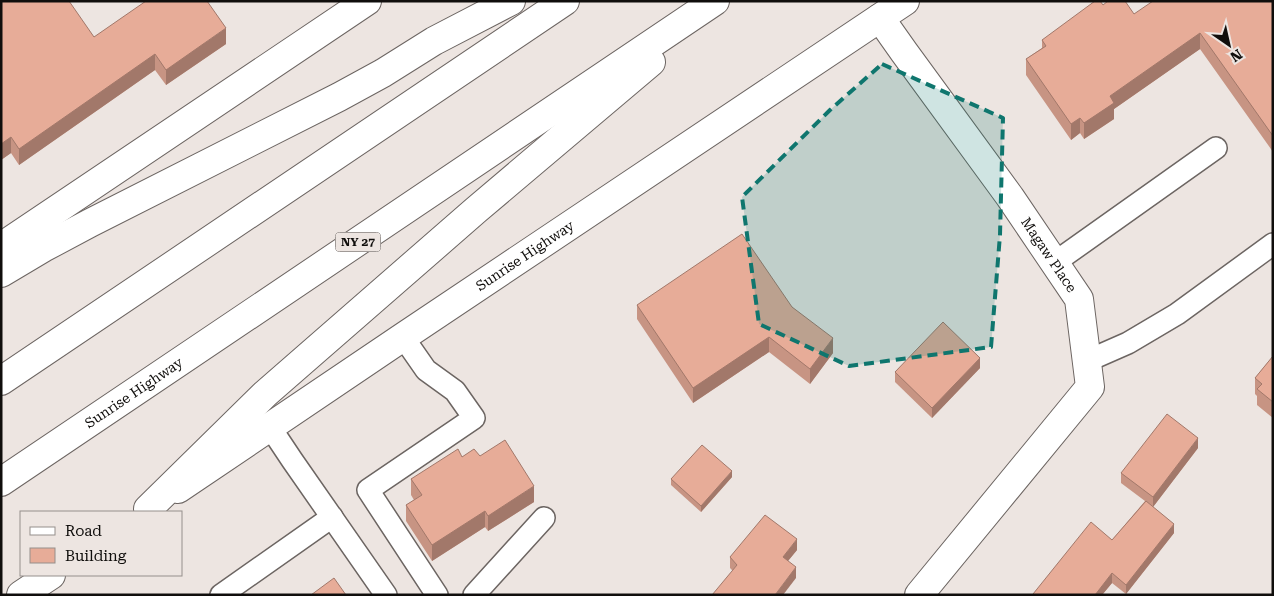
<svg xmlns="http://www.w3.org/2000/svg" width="1274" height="596" font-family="'Roboto Serif',serif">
  <rect width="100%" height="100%" fill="#ede5e1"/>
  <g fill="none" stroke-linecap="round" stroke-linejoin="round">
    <defs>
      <g id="lane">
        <path d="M 1054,263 L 1216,148"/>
        <path d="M 403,337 L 426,370 L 455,391 L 474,418 L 368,490 L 437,595"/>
        <path d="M 1087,361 L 1128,343 L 1177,314 L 1273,244"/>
        <path d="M 270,427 L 292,460 L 386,595"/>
        <path d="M 221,595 L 332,517"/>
        <path d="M 474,595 L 544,518"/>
      </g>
      <g id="street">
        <path id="s1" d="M 880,18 L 904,52 L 1010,197 L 1079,299 L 1090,387 L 919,595"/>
      </g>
      <g id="secondary">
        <path d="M 1,247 L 367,1"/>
        <path id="s2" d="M 178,489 L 403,337 L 905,1"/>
        <path d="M 21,595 L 51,575"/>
      </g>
      <g id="highway">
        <path d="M 1,273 L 43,248 L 90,223 L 339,97 L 383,73 L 434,41 L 511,1"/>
        <path d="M 1,381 L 565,1"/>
        <path id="s3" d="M 1,482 L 715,1"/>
        <path d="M 148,509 L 265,394 L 476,210 L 651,62"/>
      </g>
    </defs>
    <use href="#lane" stroke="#6c6562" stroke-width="24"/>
    <use href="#street" stroke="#6c6562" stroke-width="30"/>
    <use href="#secondary" stroke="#6c6562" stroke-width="30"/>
    <use href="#highway" stroke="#6c6562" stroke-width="30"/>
    <use href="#lane" stroke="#fff" stroke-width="21"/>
    <use href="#street" stroke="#fff" stroke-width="28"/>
    <use href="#secondary" stroke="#fff" stroke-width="28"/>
    <use href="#highway" stroke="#fff" stroke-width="28"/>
  </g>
  <g fill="#c79483">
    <path d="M 1,1 L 94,37 L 226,44 L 166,85 L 155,70 L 19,165 L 11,153 L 1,160 Z"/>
    <path d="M 1273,1 L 1273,152 L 1200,49 L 1114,109 L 1114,119 L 1084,139 L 1080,133 L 1071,140 L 1026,75 L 1026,59 L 1042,48 L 1042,40 L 1103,5 L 1134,14 Z"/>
    <path d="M 637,305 L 792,307 L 833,353 L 810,384 L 769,352 L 693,403 L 637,319 Z"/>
    <path d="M 1273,356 L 1273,418 L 1257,405 L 1257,396 L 1255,394 L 1255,378 Z"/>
    <path d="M 980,368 L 932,418 L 895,382 L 895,372 Z"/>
    <path d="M 1198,448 L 1153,507 L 1174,533 L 1126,594 L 1112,583 L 1102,595 L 1033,595 L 1033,594 L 1112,540 L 1145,501 L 1121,483 L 1121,473 Z"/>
    <path d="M 480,456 L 534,502 L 488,531 L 485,527 L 432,561 L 406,521 L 406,505 L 414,500 L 411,495 L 411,479 L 462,457 Z"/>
    <path d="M 732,477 L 701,512 L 671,485 L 671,479 Z"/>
    <path d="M 797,550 L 788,561 L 796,578 L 733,571 L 730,568 L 730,557 Z"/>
  </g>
  <g fill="#a2786a">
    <path d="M 226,28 L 226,44 L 166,85 L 166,70 Z"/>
    <path d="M 1200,33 L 1200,49 L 1114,109 L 1114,119 L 1084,139 L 1084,123 L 1110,96 Z"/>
    <path d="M 155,54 L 155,70 L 19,165 L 19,149 Z"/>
    <path d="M 1080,118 L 1080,133 L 1071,140 L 1071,124 Z"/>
    <path d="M 11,137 L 11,153 L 1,160 L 1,144 Z"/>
    <path d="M 769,337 L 769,352 L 693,403 L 693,388 Z"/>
    <path d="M 833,338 L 833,353 L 810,384 L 810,369 Z"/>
    <path d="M 980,358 L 980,368 L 932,418 L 932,408 Z"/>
    <path d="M 1198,438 L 1198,448 L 1153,507 L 1153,497 Z"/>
    <path d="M 732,471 L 732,477 L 701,512 L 701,506 Z"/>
    <path d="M 534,486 L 534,502 L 488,531 L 488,516 Z"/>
    <path d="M 485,511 L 485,527 L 432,561 L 432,545 Z"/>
    <path d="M 1174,524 L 1174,533 L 1126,594 L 1126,585 Z"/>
    <path d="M 797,539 L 797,550 L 783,567 L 783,557 Z"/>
    <path d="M 796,567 L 796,578 L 783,595 L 775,595 Z"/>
    <path d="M 1112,573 L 1112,583 L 1102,595 L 1095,595 Z"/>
  </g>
  <g fill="#e7ac98" stroke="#a2786a">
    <path d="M 1,1 L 69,1 L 94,37 L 146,1 L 207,1 L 226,28 L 166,70 L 155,54 L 19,149 L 11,137 L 1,144 Z"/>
    <path d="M 1095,1 L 1100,1 L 1103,5 L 1108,1 L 1125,1 L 1134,14 L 1153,1 L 1273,1 L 1273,136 L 1200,33 L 1110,96 L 1114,103 L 1084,123 L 1080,118 L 1071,124 L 1026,59 L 1046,46 L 1042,40 Z"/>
    <path d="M 742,234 L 792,307 L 833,338 L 810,369 L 769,337 L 693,388 L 637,305 Z"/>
    <path d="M 943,322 L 980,358 L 932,408 L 895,372 Z"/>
    <path d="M 1273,356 L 1273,402 L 1257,389 L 1262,384 L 1255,378 Z"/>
    <path d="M 1167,414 L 1198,438 L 1153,497 L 1121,473 Z"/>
    <path d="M 505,440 L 534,486 L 488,516 L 485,511 L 432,545 L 406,505 L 422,495 L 411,479 L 458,449 L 462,457 L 474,449 L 480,456 Z"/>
    <path d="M 702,445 L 732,471 L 701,506 L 671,479 Z"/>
    <path d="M 1146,501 L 1174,524 L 1126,585 L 1112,573 L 1095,595 L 1034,595 L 1033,594 L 1091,522 L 1112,540 Z"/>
    <path d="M 765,515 L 797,539 L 783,557 L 796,567 L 775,595 L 712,595 L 737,565 L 730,557 Z"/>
    <path d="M 334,578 L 346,595 L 311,595 Z"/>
  </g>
  <path fill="#0f766e" fill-opacity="0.2" stroke="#0f766e" stroke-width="4" stroke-dasharray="10 6" stroke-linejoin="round" d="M 882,64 L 1003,118 L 1000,235 L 991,347 L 849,366 L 759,324 L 742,197 L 830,110 Z"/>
  <g text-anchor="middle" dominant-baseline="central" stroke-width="4" stroke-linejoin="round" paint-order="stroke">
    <rect fill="#ede5e1" stroke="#524e4c" stroke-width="1" x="335.5" y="232.5" width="45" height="19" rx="4"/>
    <g font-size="12" font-weight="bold" fill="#100e0c">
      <text x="358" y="242">NY 27</text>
    </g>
    <g font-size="14" fill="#100e0c" stroke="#ede5e1">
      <text stroke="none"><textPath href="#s1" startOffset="291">Magaw Place</textPath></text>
      <text stroke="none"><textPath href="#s2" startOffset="418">Sunrise Highway</textPath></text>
      <text stroke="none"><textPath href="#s3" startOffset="160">Sunrise Highway</textPath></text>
    </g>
  </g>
  <rect width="1274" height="596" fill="none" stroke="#100e0c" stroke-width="5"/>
  <rect x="20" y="511" width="162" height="65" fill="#ede5e1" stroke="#958f8c"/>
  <rect x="30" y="527" width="25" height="8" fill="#ffffff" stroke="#958f8c"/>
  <text x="65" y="536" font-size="15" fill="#100e0c">Road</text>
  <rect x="30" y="548" width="25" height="15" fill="#e7ac98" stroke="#958f8c"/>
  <text x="65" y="561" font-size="15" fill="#100e0c">Building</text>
  <g transform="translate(1229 45) rotate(146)" stroke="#ede5e1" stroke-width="4" paint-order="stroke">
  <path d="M0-4L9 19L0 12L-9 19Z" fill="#100e0c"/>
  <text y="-8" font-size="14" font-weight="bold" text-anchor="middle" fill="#100e0c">N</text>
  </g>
</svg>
